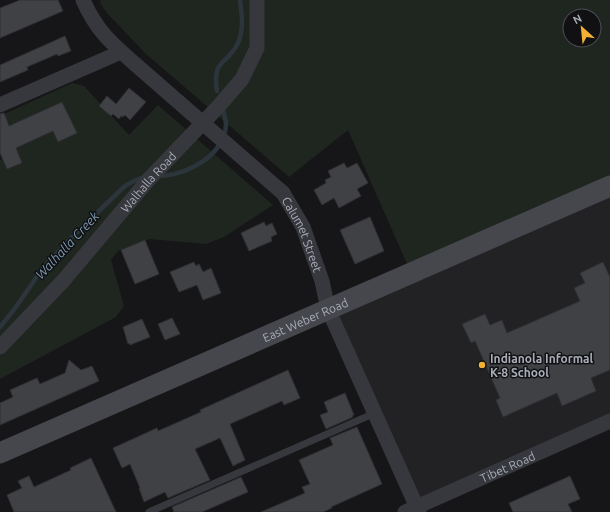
<svg xmlns="http://www.w3.org/2000/svg" width="610" height="512" font-family="Ubuntu,sans-serif">
  <rect width="100%" height="100%" fill="#161618"/>
  <path fill="#222225" d="M 610,186 L 610,421 L 417,507 L 328,309 Z"/>
  <g fill="#1e261f" fill-rule="evenodd">
    <path d="M 101,0 L 610,0 L 610,186 L 411,273 L 348,130 L 289,177 L 145,53 L 107,13 L 100,3 ZM 570,16 L 594,16 L 594,40 L 570,40 Z"/>
    <path d="M 72,83 L 84,86 L 129,135 L 158,105 L 273,205 L 224,237 L 206,244 L 149,239 L 118,251 L 111,260 L 124,306 L 116,317 L 0,379 L 0,160 L 3,159 L 7,169 L 22,163 L 13,142 L 16,141 L 8,124 L 0,116 ZM 62,102 L 76,133 L 58,142 L 53,131 L 26,144 L 16,124 Z"/>
  </g>
  <g fill="none" stroke-linecap="round" stroke-linejoin="round">
    <g stroke="#2c353c" stroke-width="4.5">
      <path d="M 217,91 C 212,58 227,66 238,43 C 244,29 242,15 240,0"/>
      <path d="M 163,176 C 190,173 224,155 226,125 C 226,120 224,114 223,110"/>
      <path d="M 0,327 L 16,307 L 42,269 L 78,231 L 125,186 L 136,180 L 144,177"/>
    </g>
  </g>
  <g fill="#404145" stroke="#303034">
    <path d="M 20,0 L 58,0 L 63,11 L 0,38 L 0,8 Z"/>
    <path d="M 65,36 L 71,51 L 58,56 L 57,54 L 27,67 L 28,70 L 0,82 L 0,65 Z"/>
    <path d="M 129,88 L 146,102 L 130,120 L 125,115 L 123,117 L 121,116 L 119,119 L 113,114 L 111,116 L 99,106 L 107,96 L 116,104 Z"/>
    <path d="M 62,102 L 77,133 L 58,142 L 53,131 L 16,148 L 22,163 L 7,169 L 0,153 L 0,114 L 4,113 L 9,126 Z"/>
    <path d="M 344,163 L 347,168 L 357,163 L 368,183 L 357,189 L 361,196 L 339,208 L 334,198 L 322,205 L 314,190 L 326,183 L 325,180 L 331,177 L 328,171 Z"/>
    <path d="M 370,217 L 384,251 L 355,264 L 340,230 Z"/>
    <path d="M 264,222 L 266,226 L 272,223 L 277,234 L 271,237 L 272,241 L 249,251 L 241,233 Z"/>
    <path d="M 145,240 L 159,274 L 135,284 L 121,250 Z"/>
    <path d="M 194,262 L 196,266 L 199,264 L 203,272 L 211,268 L 221,293 L 203,300 L 197,285 L 179,292 L 170,272 Z"/>
    <path d="M 603,262 L 610,277 L 610,370 L 591,378 L 596,391 L 562,406 L 557,393 L 503,417 L 496,400 L 500,398 L 475,341 L 471,343 L 462,324 L 485,314 L 490,325 L 502,320 L 507,333 L 580,301 L 574,288 L 585,283 L 580,273 Z"/>
    <path d="M 172,318 L 180,334 L 165,340 L 158,324 Z"/>
    <path d="M 142,319 L 150,337 L 130,345 L 129,343 L 128,344 L 123,327 Z"/>
    <path d="M 69,360 L 81,370 L 92,366 L 99,381 L 0,425 L 0,403 L 13,397 L 10,390 L 37,378 L 40,384 L 65,373 Z"/>
    <path d="M 288,370 L 300,398 L 284,405 L 282,401 L 230,424 L 245,460 L 233,466 L 220,438 L 195,449 L 210,480 L 168,498 L 165,492 L 144,502 L 139,488 L 140,488 L 130,464 L 122,468 L 113,448 L 157,428 L 158,431 L 201,412 L 200,410 Z"/>
    <path d="M 345,393 L 354,415 L 352,416 L 353,417 L 326,429 L 320,415 L 328,412 L 324,402 Z"/>
    <path d="M 357,427 L 382,484 L 331,507 L 332,508 L 323,512 L 261,512 L 305,493 L 302,487 L 310,484 L 299,460 L 333,445 L 330,438 Z"/>
    <path d="M 91,458 L 116,512 L 14,512 L 7,495 L 22,488 L 18,481 L 29,476 L 34,487 L 71,470 L 70,468 Z"/>
    <path d="M 570,476 L 580,499 L 568,504 L 572,512 L 513,512 L 509,503 Z"/>
    <path d="M 241,477 L 248,492 L 202,512 L 174,512 L 172,507 Z"/>
  </g>
  <g fill="none" stroke-linecap="round" stroke-linejoin="round">
    <path stroke="#37383d" stroke-width="7" d="M 149,512 L 375,413"/>
    <g stroke="#37383d" stroke-width="15">
      <path d="M 83,0 C 96,30 111,43 135,64"/>
      <path d="M 0,105 L 121,52"/>
      <path id="s1" d="M 283,193 L 303,227 L 322,281 L 328,309 L 419,512"/>
      <path id="s2" d="M 0,347 L 63,281 L 150,178 L 218,107 L 242,79 L 257,48 L 257,0"/>
      <path id="s3" d="M 405,512 L 610,421"/>
    </g>
    <path stroke="#45474d" stroke-width="21" id="s4" d="M 0,453 L 610,186"/>
    <path stroke="#37383d" stroke-width="15" d="M 135,64 L 283,193"/>
  </g>
  <circle fill="#f2b134" stroke="#111113" stroke-width="1.5" cx="482" cy="365" r="4"/>
  <g text-anchor="middle" dominant-baseline="central" stroke-width="3" stroke-linejoin="round" paint-order="stroke">
    <g font-size="12" fill="#a8adb8" stroke="#111113">
      <text stroke="none"><textPath href="#s2" startOffset="222">Walhalla Road</textPath></text>
      <text stroke="none"><textPath href="#s1" startOffset="46">Calumet Street</textPath></text>
      <text stroke="none"><textPath href="#s4" startOffset="333">East Weber Road</textPath></text>
      <text stroke="none"><textPath href="#s3" startOffset="112">Tibet Road</textPath></text>
    </g>
    <g font-size="12" font-weight="bold" fill="#a8adb8" stroke="#111113" text-anchor="start">
      <text x="490" y="358">Indianola Informal<tspan x="490" dy="14">K-8 School</tspan></text>
    </g>
    <g font-size="13" font-style="italic" fill="#7f9bb3" stroke="#111113">
      <text transform="translate(67 245) rotate(-47)">Walhalla Creek</text>
    </g>
  </g>
  <g transform="translate(582 28) rotate(333)"><circle r="19" fill="#111113" stroke="#4d4f55"/>
  <path d="M0-3L7 15L0 10L-7 15Z" fill="#f2b134"/>
  <text y="-6" font-size="11" font-weight="bold" text-anchor="middle" fill="#a8adb8">N</text>
  </g>
</svg>
